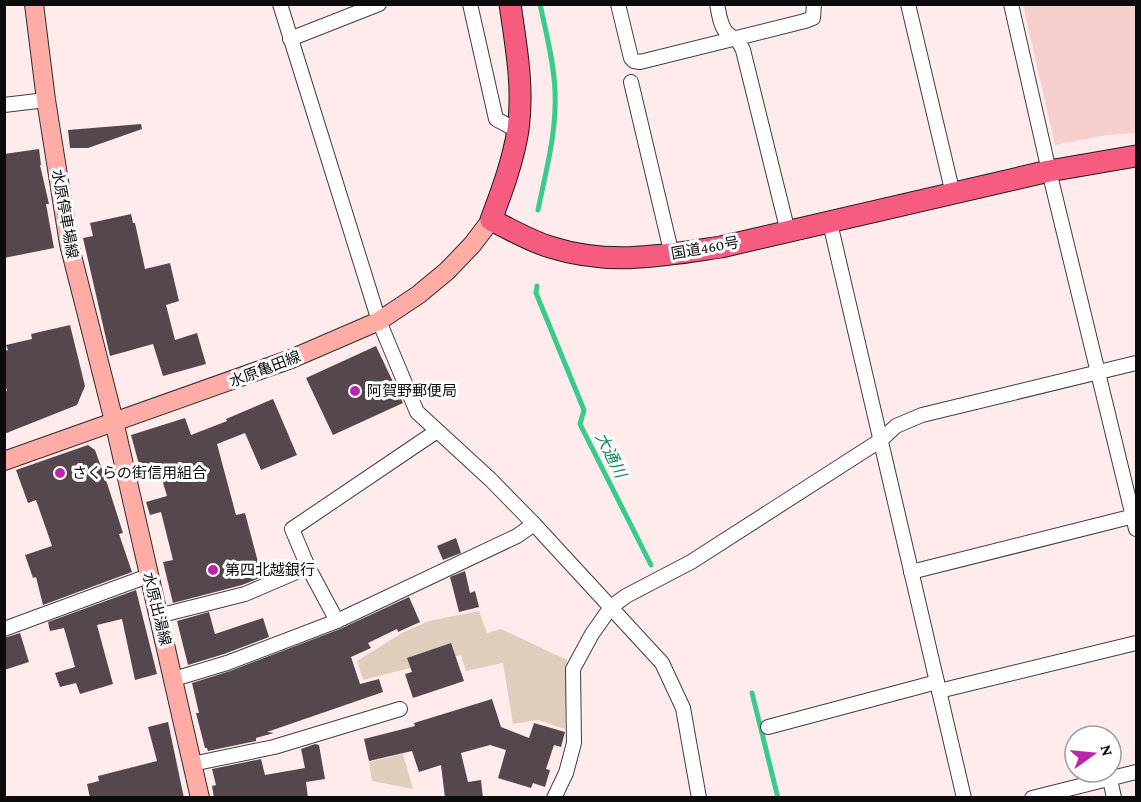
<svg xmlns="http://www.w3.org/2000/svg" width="1141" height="802" font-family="'Crimson Pro','Noto Sans JP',serif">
  <rect width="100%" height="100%" fill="#ffebec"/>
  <path fill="#f4cfcc" d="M 1023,5 L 1136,5 L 1136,133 L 1107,135 L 1055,145 Z"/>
  <g fill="#e0cebd">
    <path d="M 479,611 L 487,633 L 501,629 L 567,660 L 565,729 L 538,720 L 513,724 L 503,663 L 466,671 L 461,655 L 363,680 L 357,661 L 402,633 L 429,621 Z"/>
    <path d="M 403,754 L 413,789 L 372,781 L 369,762 Z"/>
  </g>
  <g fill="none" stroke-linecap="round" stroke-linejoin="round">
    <g stroke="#38cc8a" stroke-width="5">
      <path d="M 538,210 C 546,171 557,131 555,91 C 554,62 546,33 540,4"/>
      <path d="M 537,286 L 536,293 L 584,410 L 580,424 L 651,565"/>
      <path d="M 752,693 L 778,798"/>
    </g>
  </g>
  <g fill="#54484e">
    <path d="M 141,124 L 142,129 L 88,148 L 70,148 L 68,130 Z"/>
    <path d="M 39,149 L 41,165 L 40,165 L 49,204 L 46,204 L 54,248 L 4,258 L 4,154 Z"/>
    <path d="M 131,214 L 133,223 L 135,223 L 145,269 L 170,263 L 179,301 L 166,305 L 175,340 L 197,333 L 206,364 L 163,376 L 153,344 L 110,356 L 83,238 L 93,236 L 90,223 Z"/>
    <path d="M 70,325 L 85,386 L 77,405 L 4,434 L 4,392 L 7,391 L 4,379 L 4,351 L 8,350 L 6,345 L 32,339 L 31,334 Z"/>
    <path d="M 376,346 L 403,403 L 333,435 L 306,378 Z"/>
    <path d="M 273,399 L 297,455 L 261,470 L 245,433 L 217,444 L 236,515 L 245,513 L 262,577 L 242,585 L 173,603 L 163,562 L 173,560 L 161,512 L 150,515 L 146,502 L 167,496 L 157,463 L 140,468 L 131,435 L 185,418 L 191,435 L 227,421 L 226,419 Z"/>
    <path d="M 88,445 L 95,450 L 108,486 L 123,533 L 119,534 L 132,572 L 43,605 L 36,577 L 33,578 L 25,555 L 52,546 L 36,500 L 28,503 L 16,470 Z"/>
    <path d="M 456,538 L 461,553 L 443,560 L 437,546 Z"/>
    <path d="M 465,571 L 470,593 L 475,591 L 479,607 L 459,612 L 450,577 Z"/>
    <path d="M 136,590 L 157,674 L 135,680 L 122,619 L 97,625 L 113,684 L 80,694 L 76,683 L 60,687 L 55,673 L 75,667 L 64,628 L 50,631 L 48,622 Z"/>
    <path d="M 409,597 L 420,622 L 398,632 L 397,629 L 368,643 L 371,648 L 351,657 L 360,684 L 379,679 L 383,692 L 267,732 L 274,733 L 256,738 L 256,741 L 208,751 L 207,748 L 205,748 L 196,713 L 199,713 L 192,683 L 230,671 L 340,629 Z"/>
    <path d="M 209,612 L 215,634 L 263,618 L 269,637 L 224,654 L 188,665 L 177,621 Z"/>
    <path d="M 20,633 L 29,662 L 4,670 L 4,638 Z"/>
    <path d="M 451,643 L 464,681 L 413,698 L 405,674 L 412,672 L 407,658 Z"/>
    <path d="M 492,699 L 501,727 L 529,738 L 534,723 L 565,732 L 561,747 L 554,745 L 546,769 L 550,770 L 545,787 L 533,783 L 531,788 L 498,778 L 506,750 L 490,745 L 461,753 L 468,782 L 481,780 L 483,798 L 445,798 L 441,765 L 419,772 L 412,751 L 369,761 L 364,739 L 415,726 L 414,723 Z"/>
    <path d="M 168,722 L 184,798 L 90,798 L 87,784 L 99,781 L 98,776 L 157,761 L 148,727 Z"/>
    <path d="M 315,744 L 319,745 L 325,779 L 306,782 L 308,798 L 214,798 L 212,786 L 216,785 L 212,769 L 261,759 L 265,775 L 305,768 L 301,749 Z"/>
  </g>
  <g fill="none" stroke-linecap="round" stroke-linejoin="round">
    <defs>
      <g id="minor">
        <path d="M 280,4 L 379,321 L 417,412 L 491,480 L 534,524 L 662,663 L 683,708 L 699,798"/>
        <path d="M 470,4 L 496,119 L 518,131"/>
        <path d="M 618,4 L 631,58 L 634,61 L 640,62 L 805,21 L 813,18 L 814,4"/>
        <path d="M 717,4 C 719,13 720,26 727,33 C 735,40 738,38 743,50 L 788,232"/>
        <path d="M 908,4 L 953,194"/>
        <path d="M 1011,4 L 1049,171 L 1136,529"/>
        <path d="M 290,39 L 379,4"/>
        <path d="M 631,82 L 672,255"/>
        <path d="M 4,105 L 46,100"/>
        <path d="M 830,223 L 964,798"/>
        <path d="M 308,567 L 337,621"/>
        <path d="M 911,572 L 1134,516"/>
        <path d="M 158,616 L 245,594 L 308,567 L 292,529 L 437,431"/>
        <path d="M 4,629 L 148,576"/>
        <path d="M 174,679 L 227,663 L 337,621 L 517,536 L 534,524"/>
        <path d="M 939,691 L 1136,643"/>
        <path d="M 768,727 L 937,682"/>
        <path d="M 192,764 L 274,747 L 400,709"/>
        <path d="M 1110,779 L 1114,798"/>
        <path d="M 554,798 L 566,773 L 574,743 L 573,669 L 592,634 L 611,607 L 626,596 L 691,562 L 881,440 L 896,426 L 922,415 L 1136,363"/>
        <path d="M 1032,798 L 1136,772"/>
      </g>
      <g id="secondary">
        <path d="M 34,4 L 46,100 L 69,244 L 114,421 L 200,798"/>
        <path d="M 4,461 L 291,359 L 379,321 L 418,295 L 447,271 L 472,245 L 491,220"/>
      </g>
      <path id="trunk" d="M 510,4 C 516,46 524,88 518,130 C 513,161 502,191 491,220 C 510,229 530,241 550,247 C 610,266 661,256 721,247 L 1049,171 L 1136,156"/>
    </defs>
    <use href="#minor" stroke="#3f3f3f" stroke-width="16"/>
    <use href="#secondary" stroke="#2e2e2e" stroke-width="20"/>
    <use href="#trunk" stroke="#1d1d1d" stroke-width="23"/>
    <use href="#minor" stroke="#fff" stroke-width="14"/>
    <use href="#secondary" stroke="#ffaba6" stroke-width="18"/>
    <use href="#trunk" stroke="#f65b80" stroke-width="21"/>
  </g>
  <g fill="#bb25aa" stroke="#fff" stroke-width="2">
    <circle cx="355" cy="391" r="6"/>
    <circle cx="60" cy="473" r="6"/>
    <circle cx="213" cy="570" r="6"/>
  </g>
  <g text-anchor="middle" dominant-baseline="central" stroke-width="6" stroke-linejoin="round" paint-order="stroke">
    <g font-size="15" fill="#0c0c0c" stroke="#fff">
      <text transform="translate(65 214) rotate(80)">水原停車場線</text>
      <text transform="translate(705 248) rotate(-10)">国道460号</text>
      <text transform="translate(265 369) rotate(-21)">水原亀田線</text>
      <text transform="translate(157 609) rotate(76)">水原出湯線</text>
    </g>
    <g font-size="15" fill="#0c0c0c" stroke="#fff" text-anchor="start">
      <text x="367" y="391">阿賀野郵便局</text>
      <text x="72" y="473">さくらの街信用組合</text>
      <text x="225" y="570">第四北越銀行</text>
    </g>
    <g font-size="16" font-style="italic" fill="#168759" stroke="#fff">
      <text transform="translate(611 455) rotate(63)">大通川</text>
    </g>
  </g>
  <rect width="1141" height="802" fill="none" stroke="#0c0c0c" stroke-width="12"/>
  <g transform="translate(1093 754) rotate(75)"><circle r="28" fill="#ffffff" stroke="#9e9e9e" stroke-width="1.5"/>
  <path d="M0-4.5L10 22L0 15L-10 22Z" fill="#bb25aa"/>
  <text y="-9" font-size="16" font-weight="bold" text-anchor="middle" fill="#0c0c0c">N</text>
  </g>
</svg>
